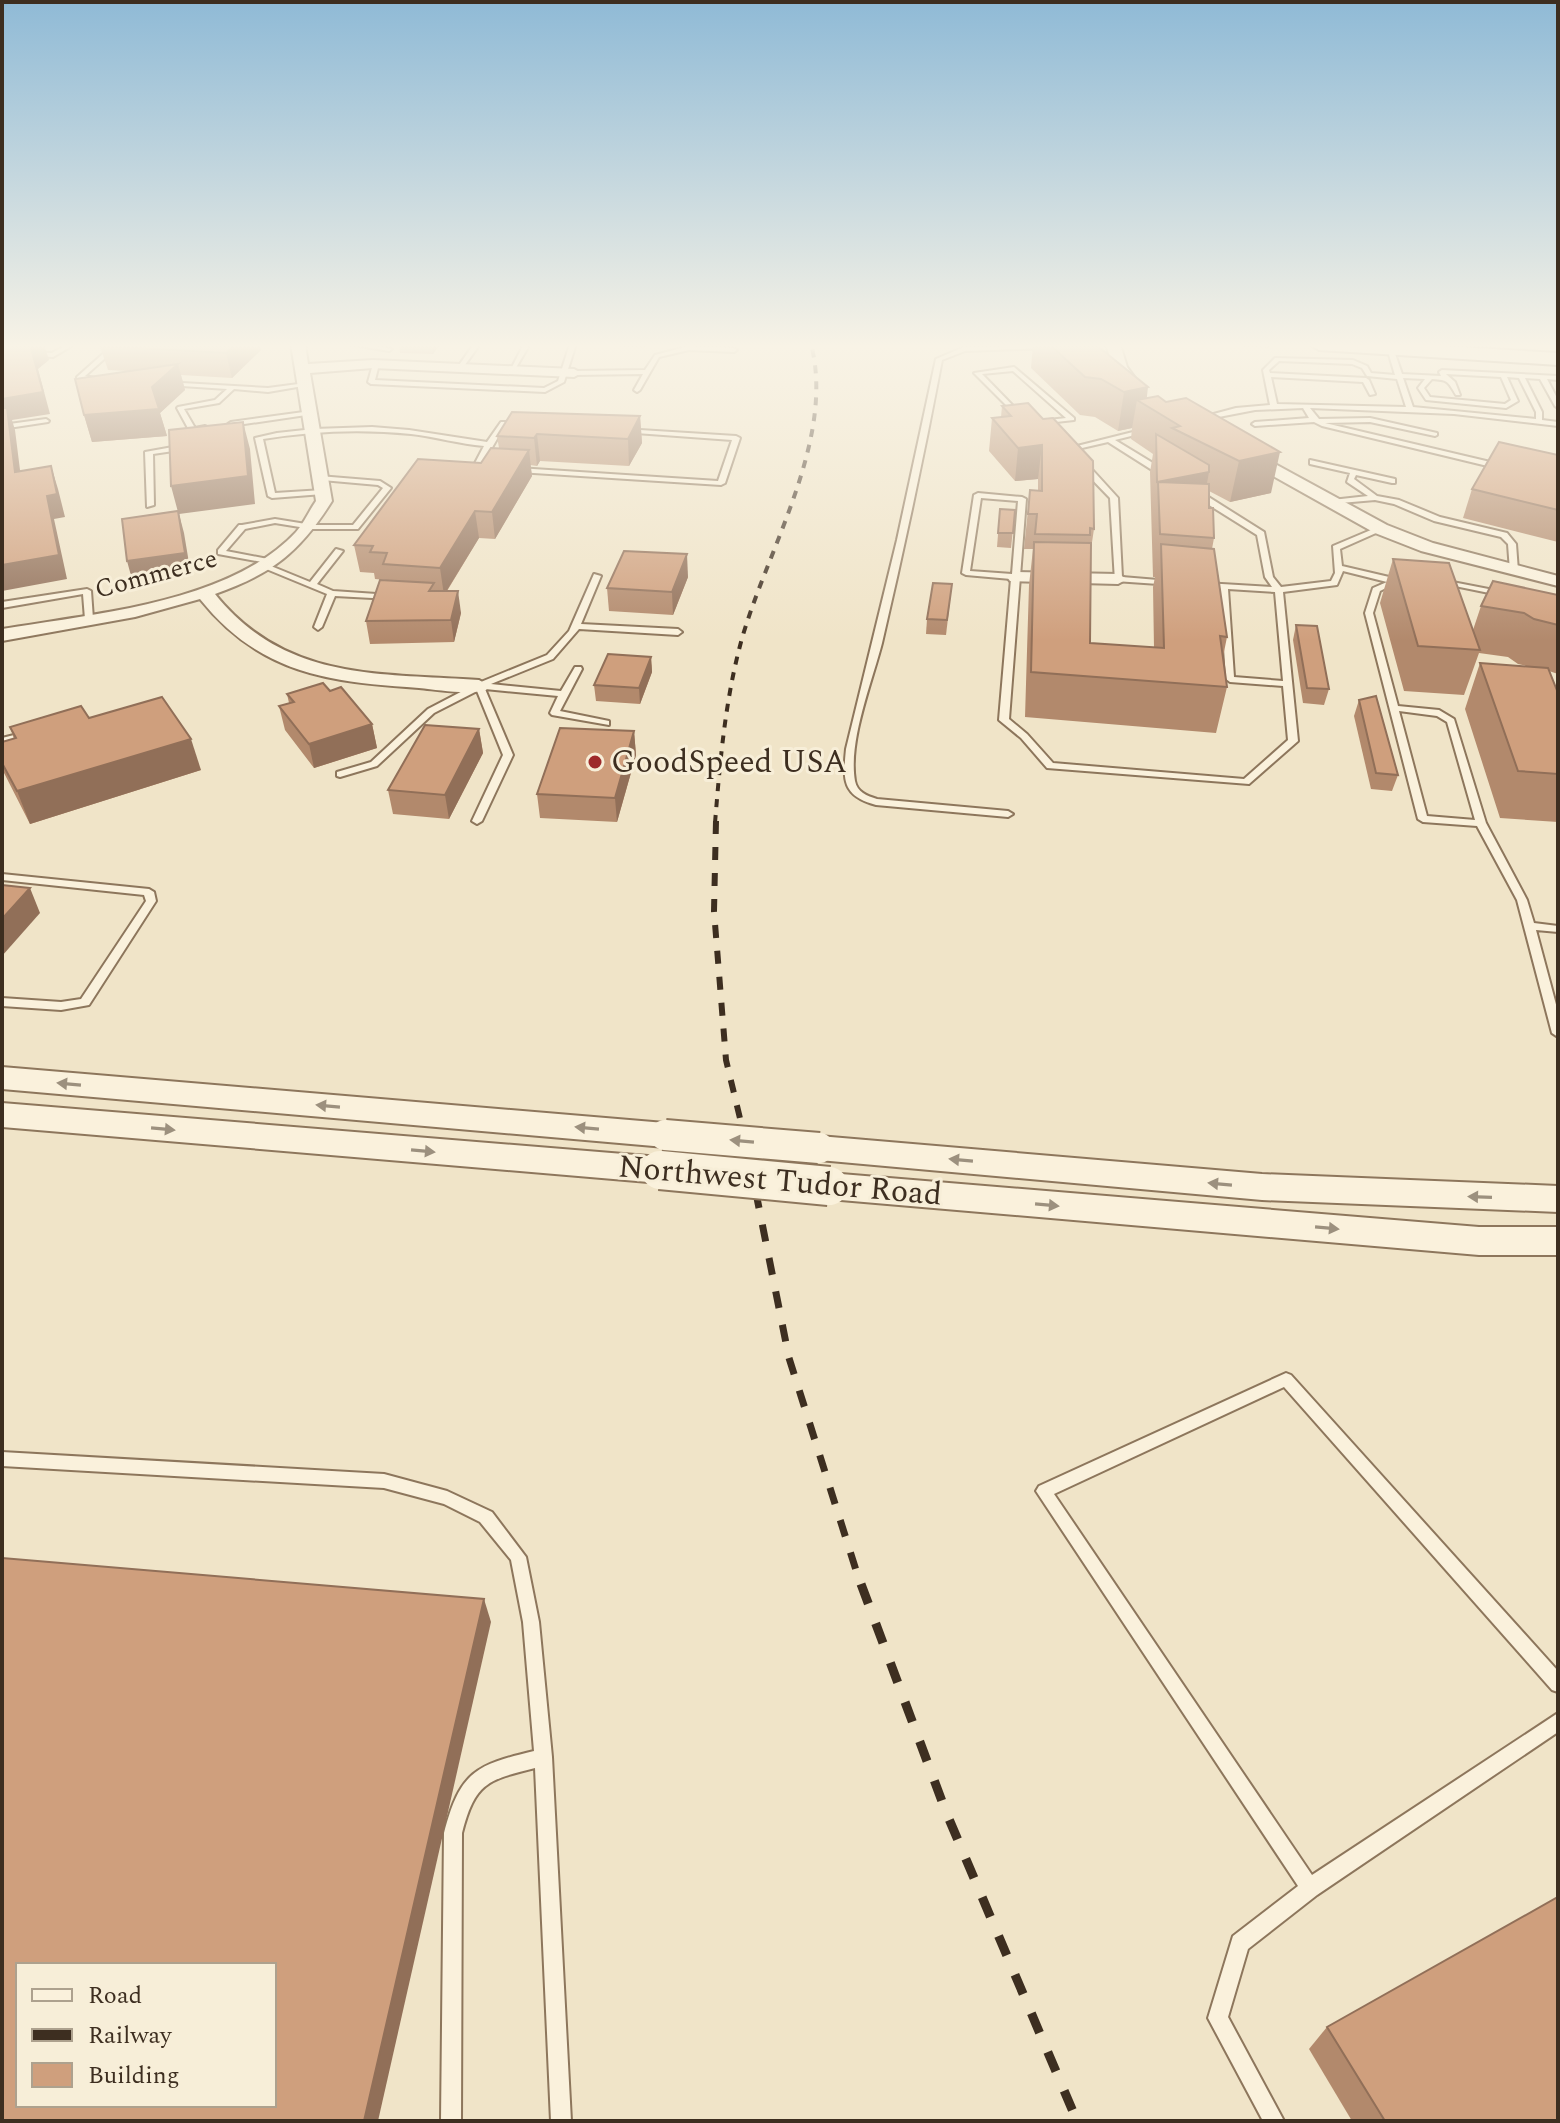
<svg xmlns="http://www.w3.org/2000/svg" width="1560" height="2123" font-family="Spectral,serif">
  <rect width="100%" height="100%" fill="#f0e4c8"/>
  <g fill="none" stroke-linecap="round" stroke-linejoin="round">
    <defs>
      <g id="service">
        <path d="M 68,344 L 75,344 L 53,357 L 2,354 L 2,350 L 52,353 Z"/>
        <path d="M 114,344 L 121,344 L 85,376 L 95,378 L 95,380 L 77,379 L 77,377 Z"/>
        <path d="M 348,344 L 365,344 L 392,349 L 389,351 Z"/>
        <path d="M 474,344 L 480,344 L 462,369 L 458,369 L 457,368 Z"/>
        <path d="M 524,344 L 530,344 L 514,371 L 510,371 Z"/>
        <path d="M 570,344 L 576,344 L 564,382 L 545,392 L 371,384 L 368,382 L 373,364 L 376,362 L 379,364 L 375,380 L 544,388 L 558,381 Z"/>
        <path d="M 1050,345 L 1050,347 L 1048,348 L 965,351 L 942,360 C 924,455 904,549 882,643 C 872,682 848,741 855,781 C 857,792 867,796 877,799 L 1008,811 L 1013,814 L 1008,817 L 876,805 C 842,796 843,780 846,749 L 897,540 L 936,359 L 964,347 Z"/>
        <path d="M 689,346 L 734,348 L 737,350 L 734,352 L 689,350 L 659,357 L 640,390 L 637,392 L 634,390 L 643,374 L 574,375 L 571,373 L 574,371 L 645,370 L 655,355 Z"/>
        <path d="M 1390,346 L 1393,348 L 1402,374 L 1441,376 L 1439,372 L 1442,370 L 1558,376 L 1558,380 L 1547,379 L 1558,400 L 1558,408 L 1555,406 L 1540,379 L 1525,378 L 1542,412 L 1542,420 L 1558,422 L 1558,426 L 1454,414 L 1310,408 L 1319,419 L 1370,418 L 1437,433 L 1437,435 L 1435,436 L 1370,422 L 1325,423 L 1503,465 L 1504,467 L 1500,469 L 1322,426 L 1314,422 L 1255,426 L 1252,424 L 1255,422 L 1309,418 L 1303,408 L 1255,410 L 1198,421 L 1195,419 L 1236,408 L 1270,405 L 1263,370 L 1275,358 L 1353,360 L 1367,366 L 1371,373 L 1395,375 L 1387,348 ZM 1279,361 L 1352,364 L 1362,368 L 1367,376 L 1397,379 L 1406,407 L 1277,404 L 1271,377 L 1363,382 L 1370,395 L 1375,394 L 1369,380 L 1366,378 L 1270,373 L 1269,370 ZM 1446,374 L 1501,377 L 1511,400 L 1505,404 L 1430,397 L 1424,388 L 1432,379 C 1449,380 1448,382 1456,395 L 1460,395 L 1455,382 ZM 1507,377 L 1519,378 L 1536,412 L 1536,419 L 1413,407 L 1403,378 L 1425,379 L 1418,388 L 1426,400 L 1506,408 L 1518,401 Z"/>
        <path d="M 1014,367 L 1074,418 L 1074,420 L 1038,424 L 1037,423 L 1040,421 L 1066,418 L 1013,371 L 982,374 L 1022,415 L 1017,416 L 974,373 Z"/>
        <path d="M 165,382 L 268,388 L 306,383 L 309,385 L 268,392 L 234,389 L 219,403 L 184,409 L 195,428 L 205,426 L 208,428 L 193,432 L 189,430 L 177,408 L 178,407 L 215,400 L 227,389 L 167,385 L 165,384 Z"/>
        <path d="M 311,411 L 314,413 L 313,414 L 231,426 L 228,424 L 231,422 Z"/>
        <path d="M 46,419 L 49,421 L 48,422 L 2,429 L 2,425 Z"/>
        <path d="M 501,422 L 518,422 L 521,424 L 518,426 L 505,425 L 482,465 L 491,466 L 491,470 L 477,469 L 473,467 L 484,446 C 460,444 436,437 411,434 C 362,429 312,431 263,439 L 275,493 L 323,490 L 327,492 L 323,494 L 272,498 L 268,496 L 255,438 L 277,433 L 314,429 L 372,427 L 409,430 L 487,442 Z"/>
        <path d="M 624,429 L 736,436 L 740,438 L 725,483 L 721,485 L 518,472 L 514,470 L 518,468 L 718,481 L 732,440 L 622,432 L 622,430 Z"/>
        <path d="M 1145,429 L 1147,430 L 1147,432 L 1115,440 L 1166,471 L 1166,475 L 1160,475 L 1108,442 L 1069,451 L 1065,449 Z"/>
        <path d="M 184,445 L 188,447 L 187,449 L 153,454 L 154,505 L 147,507 L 145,452 Z"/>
        <path d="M 1310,460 L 1395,479 L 1395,483 L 1392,483 L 1356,475 L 1354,479 L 1377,496 L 1399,500 L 1440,517 L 1507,533 L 1516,544 L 1518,571 L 1514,573 L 1510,571 L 1508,544 L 1501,537 L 1434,521 L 1394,504 L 1375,500 L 1329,504 L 1329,500 L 1332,500 L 1368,496 L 1347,482 L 1350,473 L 1310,464 Z"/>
        <path d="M 1081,464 L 1087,464 L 1118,498 L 1122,577 L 1170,581 L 1173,581 L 1173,585 L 1115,581 L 1110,498 L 1081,468 Z"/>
        <path d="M 319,476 L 380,481 L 391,488 L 358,529 L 312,529 L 275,523 L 245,529 L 226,551 L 273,560 L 273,564 L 218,554 L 218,550 L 239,525 L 242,525 L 275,519 L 312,525 L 353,525 L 383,488 L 378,485 L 322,480 L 318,478 Z"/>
        <path d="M 1193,491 L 1199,491 L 1264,532 L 1273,577 L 1281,587 L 1331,581 L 1335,573 L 1333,546 L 1378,527 L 1385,529 L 1340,549 L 1342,566 L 1402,580 L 1380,591 L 1373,613 L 1398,706 L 1439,710 L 1454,719 L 1486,823 L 1527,900 L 1534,923 L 1558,926 L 1558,932 L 1536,930 L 1558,1012 L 1558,1037 L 1552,1033 L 1517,900 L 1477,826 L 1423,822 L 1418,819 L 1365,613 L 1373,588 L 1387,582 L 1343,571 L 1337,585 L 1283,592 L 1298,741 L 1249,784 L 1047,768 L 1021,738 L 999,720 L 1011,579 L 966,575 L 962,573 L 974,495 L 978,493 L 1022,497 L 1026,499 L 1009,719 L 1027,734 L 1053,763 L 1244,779 L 1288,740 L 1283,686 L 1230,682 L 1226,679 L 1220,588 L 1205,587 L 1201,585 L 1205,583 L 1272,587 L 1265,577 L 1257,535 L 1193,495 ZM 981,498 L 1018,501 L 1012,574 L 970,571 ZM 1228,589 L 1275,592 L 1283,681 L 1234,677 ZM 1399,711 L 1437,716 L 1447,722 L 1475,820 L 1427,816 Z"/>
        <path d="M 336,549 L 343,551 L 317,584 L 333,591 L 391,595 L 395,597 L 391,599 L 335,596 L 322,627 L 318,630 L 314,627 L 327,594 L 259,566 L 266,564 L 310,582 Z"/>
        <path d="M 594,574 L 601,576 L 581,624 L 678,629 L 682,632 L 678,635 L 579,629 L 553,659 L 491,684 L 561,691 L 575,667 L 581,667 L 582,669 L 560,711 L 609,721 L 609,725 L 552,715 L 550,713 L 558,696 L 485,689 L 513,755 L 482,821 L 477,824 L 472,821 L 503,755 L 477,691 L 434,713 L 377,766 L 340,777 L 337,776 L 337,772 L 371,762 L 428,709 L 476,684 L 547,655 L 569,631 Z"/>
        <path d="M 1437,579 L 1504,592 L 1508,594 L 1504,596 L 1440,583 L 1437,583 Z"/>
        <path d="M 87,589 L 91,591 L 93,619 L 89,622 L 85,619 L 83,594 L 2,608 L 2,602 Z"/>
        <path d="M 30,731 L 33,732 L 33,736 L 2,744 L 2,738 Z"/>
        <path d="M 2,874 L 149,889 L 154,892 L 156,901 L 89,1005 L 61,1010 L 2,1006 L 2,998 L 61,1002 L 81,999 L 146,901 L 144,895 L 2,880 Z"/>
        <path d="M 1286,1373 L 1291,1375 L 1558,1671 L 1558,1692 L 1552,1690 L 1284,1387 L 1054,1494 L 1312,1875 L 1558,1713 L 1558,1732 L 1317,1895 L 1248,1949 L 1228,2017 L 1284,2121 L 1263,2121 L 1208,2018 L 1233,1936 L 1298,1886 L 1036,1491 L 1039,1486 Z"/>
        <path d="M 2,1452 L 384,1474 L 447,1491 L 492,1512 L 526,1557 L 539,1622 L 552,1757 L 571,2121 L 551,2121 L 535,1768 C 487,1780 475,1783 462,1833 L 461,2121 L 441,2121 L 444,1833 C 460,1772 475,1765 534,1751 L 523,1622 L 511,1560 L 480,1522 L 444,1504 L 384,1488 L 2,1466 Z"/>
      </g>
      <g id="minor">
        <path d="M 291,344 L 305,344 L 308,364 L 373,360 L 574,369 L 581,373 L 574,377 L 373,368 L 310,373 L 332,501 C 300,552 272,574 215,594 C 285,681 377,673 479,680 L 489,686 L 486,690 C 466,695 439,690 419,688 C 328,682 260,674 200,599 L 135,617 L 2,641 L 2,629 C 92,614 230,603 296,532 C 304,523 309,511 316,501 Z"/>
        <path d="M 1106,344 L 1120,344 L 1127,367 L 1143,389 L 1141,392 L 1131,392 L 1113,368 Z"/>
        <path d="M 1239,451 L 1251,451 L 1387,525 L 1433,543 L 1558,576 L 1558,586 L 1421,551 L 1375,533 L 1239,457 Z"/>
        <path d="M 1016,572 L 1118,574 L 1127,579 L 1118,584 L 1010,581 L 1007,577 Z"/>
      </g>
      <g id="tertiary">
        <path d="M 2,1067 L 665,1123 L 677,1126 L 682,1135 L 677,1144 L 665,1147 L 2,1089 Z"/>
        <path d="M 2,1103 L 660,1157 L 672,1161 L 677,1170 L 672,1179 L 660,1183 L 2,1127 Z"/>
        <path d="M 819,1136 L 1262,1174 L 1558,1186 L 1558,1212 L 1262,1200 L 819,1160 L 807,1157 L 802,1148 L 807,1139 Z"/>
        <path d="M 829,1173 L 1479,1227 L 1558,1227 L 1558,1255 L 1479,1255 L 829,1199 L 817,1195 L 812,1186 L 817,1177 Z"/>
      </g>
      <path id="secondary" d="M 1309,344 L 1409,344 L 1558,353 L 1558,365 L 1319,350 Z"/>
    </defs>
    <use href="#service" stroke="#8d765c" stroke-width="4"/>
    <use href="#minor" stroke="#8d765c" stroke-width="4"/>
    <use href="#tertiary" stroke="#8d765c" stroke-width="4"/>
    <use href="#secondary" stroke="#6f573f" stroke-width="4"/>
    <g stroke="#8d765c" stroke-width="2" stroke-dasharray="4 2" stroke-linecap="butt">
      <path d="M 1169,344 L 1201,344"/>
      <path d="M 1229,344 L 1269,347"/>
    </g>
    <use href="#service" fill="#faf1dc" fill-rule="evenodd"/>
    <use href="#minor" fill="#faf1dc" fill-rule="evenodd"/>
    <use href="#tertiary" fill="#faf1dc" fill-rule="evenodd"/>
    <use href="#secondary" fill="#faf1dc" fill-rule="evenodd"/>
    <path stroke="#3d2e20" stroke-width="4" stroke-dasharray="8 8" stroke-linecap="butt" d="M 715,823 C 720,762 725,701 741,642 C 766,551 836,440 811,344"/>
    <path stroke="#3d2e20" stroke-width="6" stroke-dasharray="13 13" stroke-linecap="butt" d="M 716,821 L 714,911 L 726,1060 L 750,1160"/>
    <path stroke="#3d2e20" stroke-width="7" stroke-dasharray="17 17" stroke-linecap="butt" d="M 749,1158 L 789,1358 L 861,1586"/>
    <path stroke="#3d2e20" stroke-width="9" stroke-dasharray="21 21" stroke-linecap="butt" d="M 861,1584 L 946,1812 L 1077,2121"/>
    <defs>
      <path id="tertiary-bridge-far1" d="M 665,1135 L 819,1148"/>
      <path id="tertiary-bridge" d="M 660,1170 L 829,1186"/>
    </defs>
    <use href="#tertiary-bridge-far1" stroke="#8d765c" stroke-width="34" stroke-linecap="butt"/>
    <use href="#tertiary-bridge" stroke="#8d765c" stroke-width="42" stroke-linecap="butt"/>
    <use href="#tertiary-bridge-far1" stroke="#faf1dc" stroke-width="30"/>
    <use href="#tertiary-bridge" stroke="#faf1dc" stroke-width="38"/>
  </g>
  <g fill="#b2896c">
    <path d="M 399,344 L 440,344 L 433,354 L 400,353 Z"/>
    <path d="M 616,344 L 647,344 L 645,348 L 616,346 Z"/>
    <path d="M 1033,344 L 1095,344 L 1147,398 L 1166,402 L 1186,398 L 1271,493 L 1230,502 L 1209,491 L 1209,508 L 1214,538 L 1212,549 L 1227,637 L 1223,657 L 1227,687 L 1216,733 L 1025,717 L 1029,585 L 1033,549 L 1024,549 L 1030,490 L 1038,491 L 1038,479 L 1015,481 L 989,451 L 992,418 L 1001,417 L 1002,406 L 1028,403 L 1094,529 L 1091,549 L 1090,643 L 1154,648 L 1153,587 L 1155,577 L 1153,577 L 1150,472 L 1153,454 L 1131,439 L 1132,428 L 1118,431 L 1095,417 L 1080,415 L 1031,368 Z"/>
    <path d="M 100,346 L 261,350 L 232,378 L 181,375 L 185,390 L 160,413 L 167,436 L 92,442 L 84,415 L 127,371 L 108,370 Z"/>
    <path d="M 640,416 L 642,443 L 629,466 L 540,461 L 537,466 L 530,465 L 532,476 L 495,539 L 479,538 L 447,591 L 461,613 L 454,642 L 370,644 L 366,621 L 386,580 L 375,579 L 374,573 L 360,572 L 354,545 L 481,463 L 499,448 L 497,436 Z"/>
    <path d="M 1558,455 L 1558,542 L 1463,518 L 1472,489 Z"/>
    <path d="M 1000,509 L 1015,510 L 1011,548 L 997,547 Z"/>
    <path d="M 1393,559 L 1473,630 L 1481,606 L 1558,595 L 1558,674 L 1549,671 L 1558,694 L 1558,822 L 1500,818 L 1465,709 L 1480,663 L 1531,667 L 1518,664 L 1508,657 L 1479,653 L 1464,695 L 1404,691 L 1380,603 Z"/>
    <path d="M 688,577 L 673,615 L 609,611 L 607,588 Z"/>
    <path d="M 952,584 L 946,635 L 926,634 L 927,619 Z"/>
    <path d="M 1296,625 L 1329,689 L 1324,705 L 1303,703 L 1293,640 Z"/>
    <path d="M 651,657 L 652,672 L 640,704 L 596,701 L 594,685 Z"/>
    <path d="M 330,691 L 372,724 L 377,748 L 314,768 L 285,730 L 279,706 L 289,703 L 287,694 Z"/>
    <path d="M 1359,700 L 1398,775 L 1392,791 L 1371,789 L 1354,716 Z"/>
    <path d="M 89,718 L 201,770 L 30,824 L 2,769 L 2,742 L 14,739 L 10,727 Z"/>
    <path d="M 479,729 L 483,753 L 449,819 L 393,814 L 388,790 Z"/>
    <path d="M 634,731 L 636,755 L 617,822 L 540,818 L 537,794 Z"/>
    <path d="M 1327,2027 L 1558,2121 L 1352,2121 L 1309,2049 Z"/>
  </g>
  <g fill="#916f58">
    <path d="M 36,344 L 44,344 L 49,360 L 38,369 L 50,414 L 12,420 L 15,430 L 23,494 L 15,472 L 2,422 L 2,399 L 31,348 Z"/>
    <path d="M 236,344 L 259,344 L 261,350 L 232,378 L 226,353 Z"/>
    <path d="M 431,344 L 440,344 L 433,354 Z"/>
    <path d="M 178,364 L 185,390 L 160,413 L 167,436 L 92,442 L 84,415 L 152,387 Z"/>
    <path d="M 1148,387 L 1146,405 L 1137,400 L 1132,428 L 1118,431 L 1124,392 Z"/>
    <path d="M 640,416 L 642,443 L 629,466 L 628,439 Z"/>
    <path d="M 243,422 L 250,449 L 255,504 L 179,514 L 184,533 L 191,575 L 133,583 L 127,561 L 178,512 L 171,486 Z"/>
    <path d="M 537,434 L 540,461 L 537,466 L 534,438 Z"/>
    <path d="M 1042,445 L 1038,479 L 1015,481 L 1018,448 Z"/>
    <path d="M 529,450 L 532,476 L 495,539 L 492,512 Z"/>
    <path d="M 1280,452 L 1271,493 L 1230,502 L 1239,461 Z"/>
    <path d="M 51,466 L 58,489 L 65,517 L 54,519 L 67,579 L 2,591 L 2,565 L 47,496 Z"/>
    <path d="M 1209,472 L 1202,511 L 1158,482 Z"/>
    <path d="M 475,511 L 479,538 L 444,595 L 440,568 Z"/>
    <path d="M 687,554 L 688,577 L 673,615 L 672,592 Z"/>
    <path d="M 458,591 L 461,613 L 454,642 L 451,620 Z"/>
    <path d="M 651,657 L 652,672 L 640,704 L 639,688 Z"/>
    <path d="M 372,724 L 377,748 L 314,768 L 309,744 Z"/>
    <path d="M 479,729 L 483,753 L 449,819 L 445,795 Z"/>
    <path d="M 634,731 L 636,755 L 617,822 L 615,798 Z"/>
    <path d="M 191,739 L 201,770 L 30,824 L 17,791 Z"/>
    <path d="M 30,888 L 40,913 L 2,956 L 2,919 Z"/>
    <path d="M 484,1599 L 491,1622 L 378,2121 L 364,2121 Z"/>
  </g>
  <g fill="#cf9f7d" stroke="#916f58" stroke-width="2" fill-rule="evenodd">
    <path d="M 2,344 L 36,344 L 31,348 L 43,392 L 2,399 Z"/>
    <path d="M 103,344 L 236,344 L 226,353 L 100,346 Z"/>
    <path d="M 1049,344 L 1095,344 L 1148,387 L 1124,392 L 1101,379 L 1085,377 Z"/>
    <path d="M 178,364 L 152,387 L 159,409 L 84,415 L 75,379 Z"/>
    <path d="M 1158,396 L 1166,402 L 1186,398 L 1280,452 L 1239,461 L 1172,428 L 1180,426 L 1137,400 Z"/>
    <path d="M 1028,403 L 1043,419 L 1053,418 L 1093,461 L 1094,529 L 1090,528 L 1090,535 L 1035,534 L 1037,514 L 1028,514 L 1030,490 L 1042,491 L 1042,445 L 1018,448 L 992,418 L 1011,416 L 1002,406 Z"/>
    <path d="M 2,408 L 7,408 L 15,472 L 51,466 L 57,494 L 47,496 L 59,555 L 2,565 Z"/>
    <path d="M 512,412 L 640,416 L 628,439 L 537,434 L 534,438 L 497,436 Z"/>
    <path d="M 243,422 L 248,476 L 171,486 L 169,430 Z"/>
    <path d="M 1156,434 L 1209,465 L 1209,472 L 1157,482 Z"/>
    <path d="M 1499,442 L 1558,455 L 1558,510 L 1472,489 Z"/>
    <path d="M 491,448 L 529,450 L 492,512 L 475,511 L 440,568 L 383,564 L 387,553 L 370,552 L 373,546 L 354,545 L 418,459 L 481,463 Z"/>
    <path d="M 1158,482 L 1209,484 L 1209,508 L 1213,508 L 1214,538 L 1160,534 Z"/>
    <path d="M 1000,509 L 1015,510 L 1013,533 L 998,533 Z"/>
    <path d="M 178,511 L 185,553 L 127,561 L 122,519 Z"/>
    <path d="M 1034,542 L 1091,543 L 1090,643 L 1164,648 L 1161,544 L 1214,549 L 1227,637 L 1220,636 L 1227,687 L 1031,672 Z"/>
    <path d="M 624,551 L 687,554 L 672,592 L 607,588 Z"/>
    <path d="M 1393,559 L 1449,563 L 1480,650 L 1418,646 Z"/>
    <path d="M 380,580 L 434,583 L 429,591 L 458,591 L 451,620 L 366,621 Z"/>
    <path d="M 1493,581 L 1558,595 L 1558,625 L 1534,619 L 1524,613 L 1481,606 Z"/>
    <path d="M 933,583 L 952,584 L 947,620 L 927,619 Z"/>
    <path d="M 1296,625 L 1317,626 L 1329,689 L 1307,688 Z"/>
    <path d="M 608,654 L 651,657 L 639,688 L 594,685 Z"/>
    <path d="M 1480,663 L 1548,668 L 1558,693 L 1558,774 L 1518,771 Z"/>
    <path d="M 323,683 L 330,691 L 341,687 L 372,724 L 309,744 L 279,706 L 294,702 L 287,694 Z"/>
    <path d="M 1376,696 L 1398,775 L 1376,773 L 1359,700 Z"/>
    <path d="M 162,697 L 191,739 L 17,791 L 2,763 L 2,742 L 16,738 L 10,727 L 81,706 L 89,718 Z"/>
    <path d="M 425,725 L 479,729 L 445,795 L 388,790 Z"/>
    <path d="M 560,728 L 634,731 L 615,798 L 537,794 Z"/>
    <path d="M 2,885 L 30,888 L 2,919 Z"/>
    <path d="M 2,1558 L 484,1599 L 364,2121 L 2,2121 ZM 18,1965 L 274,1965 L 274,2105 L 18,2105 Z"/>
    <path d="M 1556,1898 L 1558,1900 L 1558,2121 L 1385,2121 L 1327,2027 Z"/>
  </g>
  <defs><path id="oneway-solid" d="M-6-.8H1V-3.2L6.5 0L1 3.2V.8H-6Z" transform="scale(2)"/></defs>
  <g fill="#9c907e">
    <use href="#oneway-solid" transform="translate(69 1084) rotate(-175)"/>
    <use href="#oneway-solid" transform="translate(328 1106) rotate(-175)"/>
    <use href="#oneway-solid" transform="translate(587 1128) rotate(-175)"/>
    <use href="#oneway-solid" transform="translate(163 1129) rotate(5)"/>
    <use href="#oneway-solid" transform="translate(742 1141) rotate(-175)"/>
    <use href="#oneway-solid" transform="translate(423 1151) rotate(5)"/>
    <use href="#oneway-solid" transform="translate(961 1160) rotate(-175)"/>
    <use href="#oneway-solid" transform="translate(1220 1184) rotate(-175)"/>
    <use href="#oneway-solid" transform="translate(1480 1197) rotate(-178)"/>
    <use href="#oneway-solid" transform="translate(1047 1205) rotate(5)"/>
    <use href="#oneway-solid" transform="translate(1327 1228) rotate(5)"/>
  </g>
  <linearGradient id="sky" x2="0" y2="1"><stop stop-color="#8fbad6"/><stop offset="0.54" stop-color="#f8f3e6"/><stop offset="1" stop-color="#f8f3e6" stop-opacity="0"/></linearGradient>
  <rect width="1560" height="641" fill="url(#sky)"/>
  <circle fill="#9e2a2b" stroke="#f7eed8" stroke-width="3" cx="595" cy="762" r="8"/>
  <g text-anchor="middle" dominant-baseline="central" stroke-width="6" stroke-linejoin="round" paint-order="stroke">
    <g font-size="26" fill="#3d2e20" stroke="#f7eed8">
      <text transform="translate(156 574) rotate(-15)">Commerce</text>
    </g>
    <g font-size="32" fill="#3d2e20" stroke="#f7eed8" text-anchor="start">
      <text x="611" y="762">GoodSpeed USA</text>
    </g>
    <g font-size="32" fill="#3d2e20" stroke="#f7eed8">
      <text transform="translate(780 1181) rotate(5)">Northwest Tudor Road</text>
    </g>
  </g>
  <rect width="1560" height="2123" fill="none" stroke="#3d2e20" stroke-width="8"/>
  <rect x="16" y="1963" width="260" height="144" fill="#f7eed8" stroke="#ada18e" stroke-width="2"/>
  <rect x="32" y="1989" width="40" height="12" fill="#faf1dc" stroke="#ada18e" stroke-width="2"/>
  <text x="88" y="2003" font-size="24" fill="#3d2e20">Road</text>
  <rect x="32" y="2029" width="40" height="12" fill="#3d2e20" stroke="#ada18e" stroke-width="2"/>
  <text x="88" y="2043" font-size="24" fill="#3d2e20">Railway</text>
  <rect x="32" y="2063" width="40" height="24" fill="#cf9f7d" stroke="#ada18e" stroke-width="2"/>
  <text x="88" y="2083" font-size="24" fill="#3d2e20">Building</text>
</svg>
